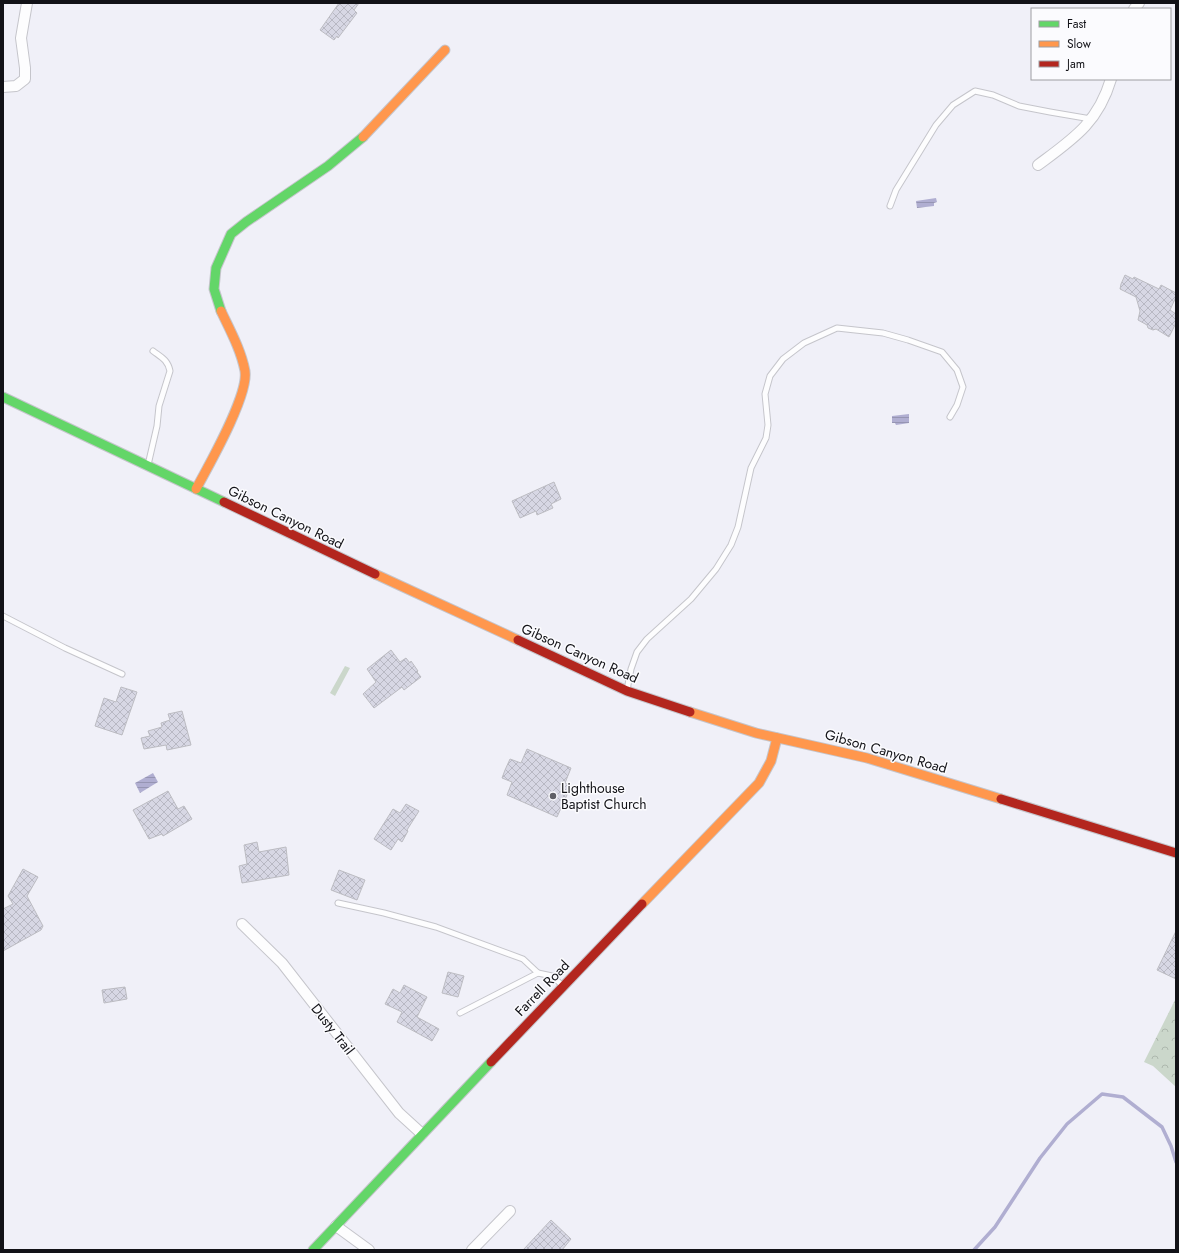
<svg xmlns="http://www.w3.org/2000/svg" width="1179" height="1253" font-family="Jost,sans-serif">
  <defs>
    <pattern id="park-crowns" width="20" height="18" patternUnits="userSpaceOnUse"><rect width="20" height="18" fill="#cbd7cb"/><path d="M2 6a3 3 0 1 1 6 0M12 15a3 3 0 1 1 6 0" fill="none" stroke="#adb8ae"/></pattern>
    <pattern id="water-rules" width="6" height="5" patternUnits="userSpaceOnUse"><rect width="6" height="5" fill="#b0aed1"/><path d="M0 2.5h6" fill="none" stroke="#9695b3"/></pattern>
    <pattern id="building-cross-hatch" width="8" height="8" patternUnits="userSpaceOnUse"><rect width="8" height="8" fill="#d7d7e4"/><path d="M0 0l8 8M0 8l8-8" fill="none" stroke="#b8b8c3"/></pattern>
  </defs>
  <rect width="100%" height="100%" fill="#f0f0f8"/>
  <path fill="#cbd7cb" d="M 345,666 L 350,668 L 335,696 L 330,693 Z"/>
  <path fill="url(#park-crowns)" d="M 1176,998 L 1176,1087 L 1153,1066 L 1144,1062 Z"/>
  <g fill="url(#water-rules)">
    <path d="M 936,198 L 937,202 L 934,203 L 934,206 L 917,208 L 916,201 Z"/>
    <path d="M 909,414 L 909,423 L 896,425 L 895,423 L 892,423 L 892,416 Z"/>
    <path d="M 153,773 L 158,782 L 140,793 L 135,783 Z"/>
  </g>
  <g fill="none" stroke-linecap="round" stroke-linejoin="round">
    <path stroke="#b0aed1" stroke-width="3.5" d="M 974,1250 L 995,1227 L 1040,1158 L 1067,1124 L 1102,1094 L 1123,1097 L 1162,1127 L 1171,1146 L 1176,1162"/>
  </g>
  <g fill="url(#building-cross-hatch)" stroke="#bcbcc2">
    <path d="M 339,3 L 359,3 L 354,10 L 357,13 L 338,38 L 337,36 L 334,40 L 320,30 Z"/>
    <path d="M 1125,275 L 1133,279 L 1134,277 L 1159,289 L 1161,285 L 1176,293 L 1176,297 L 1170,310 L 1176,314 L 1176,323 L 1169,337 L 1156,329 L 1153,330 L 1148,328 L 1147,325 L 1138,320 L 1140,311 L 1136,297 L 1120,289 L 1121,284 Z"/>
    <path d="M 554,482 L 561,499 L 551,504 L 553,508 L 537,515 L 536,511 L 520,518 L 512,501 Z"/>
    <path d="M 391,650 L 400,662 L 406,658 L 410,663 L 411,661 L 418,671 L 417,672 L 421,677 L 404,690 L 402,687 L 374,708 L 363,694 L 376,682 L 367,669 Z"/>
    <path d="M 121,687 L 137,692 L 122,735 L 95,726 L 104,698 L 116,702 Z"/>
    <path d="M 182,711 L 191,745 L 167,750 L 166,745 L 144,749 L 141,738 L 150,736 L 148,731 L 162,727 L 161,723 L 170,720 L 168,714 Z"/>
    <path d="M 527,749 L 571,768 L 565,783 L 571,786 L 557,817 L 507,795 L 512,782 L 502,778 L 505,770 L 510,759 L 521,763 Z"/>
    <path d="M 168,791 L 178,809 L 184,806 L 192,819 L 163,836 L 162,834 L 149,839 L 133,810 Z"/>
    <path d="M 406,804 L 419,811 L 407,830 L 408,831 L 402,842 L 398,839 L 391,850 L 374,839 L 393,809 L 400,813 Z"/>
    <path d="M 257,842 L 259,852 L 286,847 L 289,875 L 242,883 L 239,866 L 247,864 L 244,845 Z"/>
    <path d="M 23,869 L 38,877 L 27,896 L 43,926 L 41,930 L 3,951 L 3,909 L 13,904 L 8,896 Z"/>
    <path d="M 339,870 L 365,880 L 357,900 L 331,890 Z"/>
    <path d="M 1176,931 L 1176,979 L 1157,970 Z"/>
    <path d="M 448,972 L 464,976 L 458,997 L 442,993 Z"/>
    <path d="M 404,985 L 427,997 L 417,1017 L 439,1029 L 432,1041 L 397,1022 L 402,1012 L 385,1004 L 393,989 L 400,993 Z"/>
    <path d="M 125,987 L 127,999 L 104,1003 L 102,990 Z"/>
    <path d="M 551,1220 L 571,1239 L 562,1250 L 523,1250 Z"/>
  </g>
  <g fill="none" stroke-linecap="round" stroke-linejoin="round">
    <defs>
      <g id="lane">
        <path d="M 890,206 L 896,190 L 936,125 L 953,105 L 975,91 L 993,95 L 1019,106 L 1050,112 L 1091,119"/>
        <path d="M 148,465 L 157,426 L 159,406 L 170,371 C 168,360 161,357 153,351"/>
        <path d="M 3,616 L 65,648 L 122,674"/>
        <path d="M 627,690 L 631,669 L 637,652 L 647,639 L 691,599 L 716,569 L 731,545 L 738,527 L 751,468 L 766,438 L 768,425 L 765,394 L 770,376 L 783,359 L 804,343 L 837,328 L 883,333 L 908,340 L 942,352 L 957,370 L 963,387 L 957,405 L 950,417"/>
        <path d="M 338,903 L 384,913 L 436,927 L 523,959 L 538,973"/>
        <path d="M 460,1013 L 538,973 L 552,976 L 562,985"/>
      </g>
      <g id="street">
        <path d="M 1134,9 L 1139,3"/>
        <path d="M 3,87 L 16,86 L 25,79 L 25,68 L 21,38 L 27,3"/>
        <path d="M 1038,165 C 1073,139 1098,123 1111,79"/>
        <path d="M 242,924 L 282,963 L 399,1113 L 422,1134"/>
        <path d="M 336,1226 L 369,1250"/>
        <path d="M 472,1250 L 510,1211"/>
      </g>
      <g id="fast">
        <path d="M 221,311 L 214,289 L 216,268 L 231,234 L 246,222 L 328,166 L 363,137"/>
        <path d="M 3,397 L 224,502"/>
        <path d="M 313,1250 L 491,1062"/>
      </g>
      <g id="slow">
        <path d="M 363,137 L 445,50"/>
        <path d="M 196,489 C 209,465 249,395 245,371 C 241,350 230,330 221,311"/>
        <path d="M 375,574 L 518,640"/>
        <path d="M 690,712 L 756,733 L 867,758 L 1001,799"/>
        <path d="M 642,904 L 759,783 L 771,761 L 777,738"/>
      </g>
      <g id="jam">
        <path d="M 224,502 L 375,574"/>
        <path d="M 518,640 L 627,691 L 690,712"/>
        <path d="M 1001,799 L 1176,853"/>
        <path d="M 491,1062 L 642,904"/>
      </g>
    </defs>
    <use href="#lane" stroke="#c5c5cb" stroke-width="7"/>
    <use href="#street" stroke="#c5c5cb" stroke-width="12"/>
    <use href="#fast" stroke="#c5c5cb" stroke-width="11"/>
    <use href="#slow" stroke="#c5c5cb" stroke-width="11"/>
    <use href="#jam" stroke="#c5c5cb" stroke-width="11"/>
    <use href="#lane" stroke="#fdfdfe" stroke-width="5"/>
    <use href="#street" stroke="#fdfdfe" stroke-width="10"/>
    <use href="#fast" stroke="#63d668" stroke-width="9"/>
    <use href="#slow" stroke="#ff974d" stroke-width="9"/>
    <use href="#jam" stroke="#b3261e" stroke-width="9"/>
  </g>
  <circle fill="#606066" stroke="#fbfbfe" stroke-width="1.5" cx="553" cy="796" r="4"/>
  <g text-anchor="middle" dominant-baseline="central" stroke-width="3" stroke-linejoin="round" paint-order="stroke">
    <g font-size="14" fill="#121217" stroke="#fbfbfe">
      <text transform="translate(286 517) rotate(26)">Gibson Canyon Road</text>
      <text transform="translate(580 653) rotate(24)">Gibson Canyon Road</text>
      <text transform="translate(886 751) rotate(16)">Gibson Canyon Road</text>
      <text transform="translate(542 988) rotate(-46)">Farrell Road</text>
      <text transform="translate(333 1029) rotate(52)">Dusty Trail</text>
    </g>
    <g font-size="14" fill="#121217" stroke="#fbfbfe" text-anchor="start">
      <text x="561" y="788">Lighthouse<tspan x="561" dy="16">Baptist Church</tspan></text>
    </g>
  </g>
  <rect width="1179" height="1253" fill="none" stroke="#121217" stroke-width="8"/>
  <rect x="1031" y="8" width="140" height="72" fill="#fbfbfe" stroke="#9e9ea2"/>
  <rect x="1039" y="21" width="20" height="6" fill="#63d668" stroke="#9e9ea2"/>
  <text x="1067" y="28" font-size="12" fill="#121217">Fast</text>
  <rect x="1039" y="41" width="20" height="6" fill="#ff974d" stroke="#9e9ea2"/>
  <text x="1067" y="48" font-size="12" fill="#121217">Slow</text>
  <rect x="1039" y="61" width="20" height="6" fill="#b3261e" stroke="#9e9ea2"/>
  <text x="1067" y="68" font-size="12" fill="#121217">Jam</text>
</svg>
